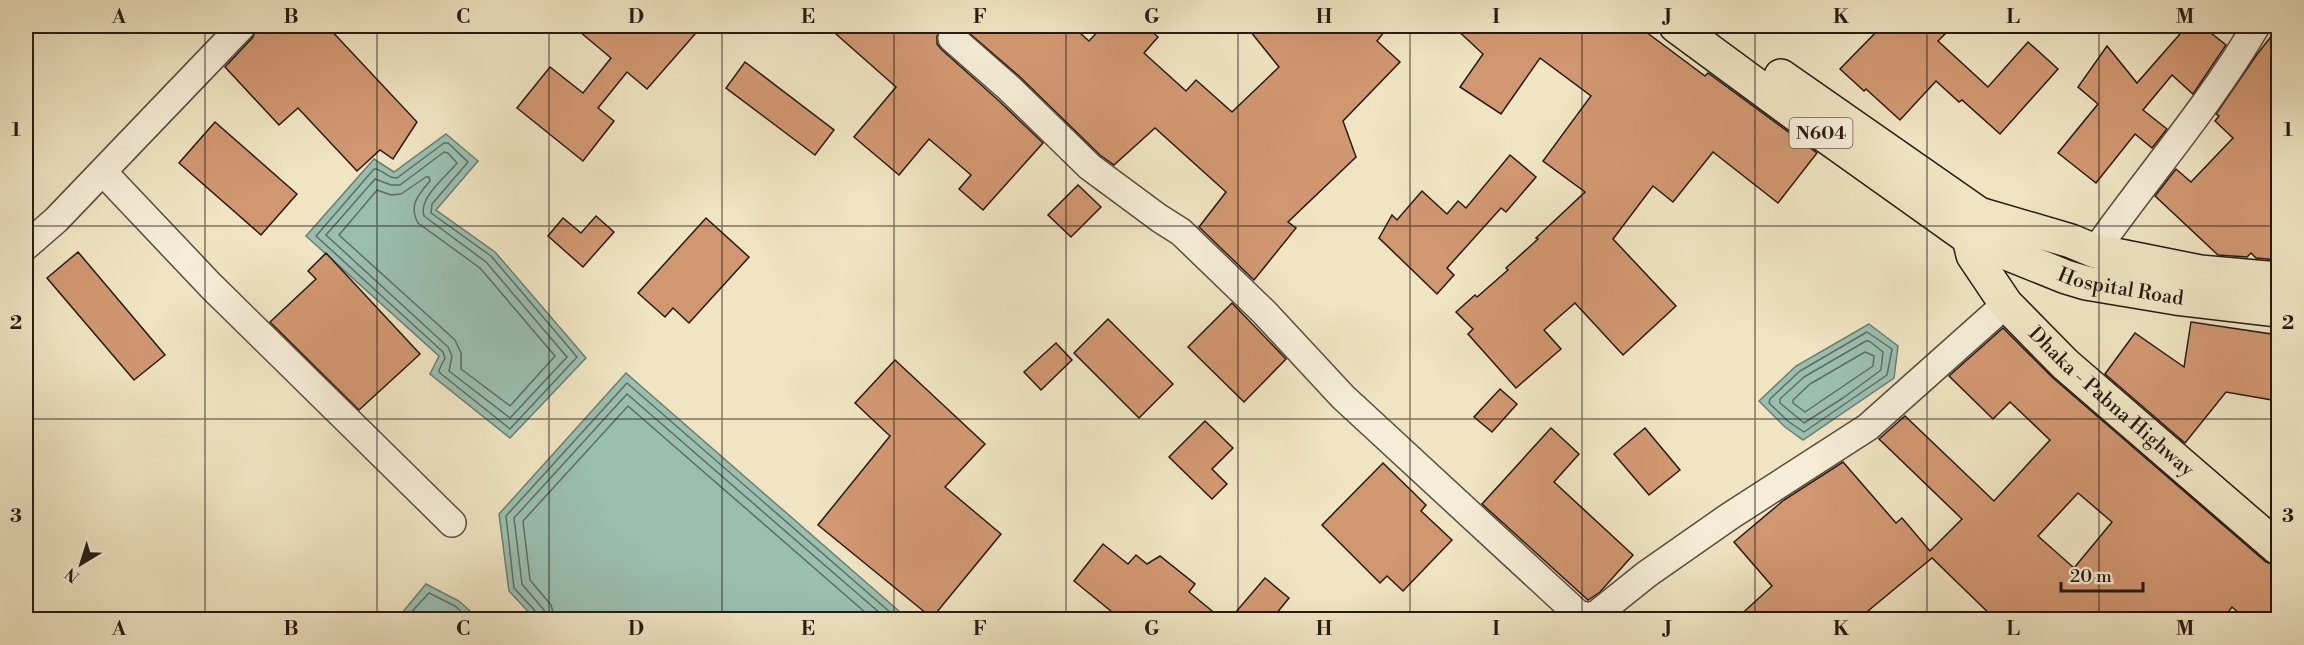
<svg xmlns="http://www.w3.org/2000/svg" width="2304" height="645" font-family="'Libre Bodoni',serif">
  <rect width="100%" height="100%" fill="#f0e4c2"/>
  <filter id="stains"><feTurbulence type="fractalNoise" baseFrequency=".00333" numOctaves="4"/><feColorMatrix values="0 0 0 0 .2 0 0 0 0 .09 0 0 0 0 .02 0 0 0 .5 -.17"/></filter>
  <radialGradient id="worn" r=".72"><stop offset=".6" stop-color="#630" stop-opacity="0"/><stop offset="1" stop-color="#630" stop-opacity=".3"/></radialGradient>
  <g fill="#9abfb1" stroke="#6c7d72" stroke-width="1.5">
    <path d="M 446,134 L 478,161 L 436,210 L 495,252 L 586,358 L 510,438 L 430,374 L 439,356 L 306,236 L 374,159 L 394,172 Z"/>
    <path d="M 1869,324 L 1898,346 L 1894,378 L 1803,440 L 1785,427 L 1759,401 L 1796,366 Z"/>
    <path d="M 626,373 L 908,619 L 535,619 L 509,591 L 499,514 Z"/>
    <path d="M 426,584 L 459,601 L 479,619 L 397,619 Z"/>
  </g>
  <g fill="none" stroke-linecap="round" stroke-linejoin="round">
    <g stroke="#606c62" stroke-width="1.5">
      <path d="M 444,143 L 448,143 L 468,162 L 432,204 L 431,213 L 491,256 L 577,357 L 510,429 L 440,373 L 439,370 L 445,358 L 443,352 L 316,236 L 374,169 C 383,169 388,179 397,178 Z"/>
      <path d="M 444,152 L 448,153 L 457,163 C 446,177 418,198 424,216 L 486,262 L 567,357 L 510,418 L 449,371 L 452,356 L 448,347 L 326,235 L 375,179 L 391,185 L 400,185 Z"/>
      <path d="M 426,177 L 429,177 L 430,181 C 419,194 408,205 418,223 L 480,268 L 555,356 L 510,406 L 461,369 L 461,353 L 455,340 L 339,235 L 377,190 L 391,195 L 401,194 Z"/>
      <path d="M 1867,332 L 1892,349 L 1887,375 L 1804,432 L 1789,422 L 1769,403 L 1770,399 L 1800,371 Z"/>
      <path d="M 1866,341 L 1869,341 L 1883,352 L 1881,370 L 1843,398 L 1804,423 L 1780,403 L 1780,399 L 1804,377 Z"/>
      <path d="M 1865,352 L 1874,356 L 1873,366 L 1805,412 L 1793,403 L 1793,400 L 1810,384 Z"/>
      <path d="M 404,620 L 429,593 L 455,606 L 470,620"/>
      <path d="M 539,620 L 537,613 L 514,588 L 506,516 L 627,383 L 899,620"/>
      <path d="M 546,620 L 544,610 L 522,584 L 514,518 L 627,394 L 888,620"/>
      <path d="M 555,620 L 551,605 L 530,580 L 523,521 L 628,406 L 874,620"/>
    </g>
  </g>
  <g fill="#d19771" stroke="#271a13" stroke-width="1.5" fill-rule="evenodd">
    <path d="M 257,26 L 327,26 L 417,122 L 393,159 L 380,150 L 357,171 L 298,108 L 279,125 L 225,67 L 253,37 Z"/>
    <path d="M 573,26 L 702,26 L 647,89 L 627,72 L 598,108 L 614,121 L 583,161 L 517,108 L 550,67 L 583,93 L 611,58 Z"/>
    <path d="M 827,26 L 943,26 L 937,36 L 937,44 L 941,49 L 998,100 L 1043,143 L 983,210 L 959,189 L 971,175 L 929,139 L 899,175 L 854,137 L 896,87 Z"/>
    <path d="M 961,26 L 1072,26 L 1089,41 L 1103,26 L 1145,26 L 1158,37 L 1144,53 L 1186,91 L 1196,80 L 1232,112 L 1279,67 L 1246,26 L 1389,26 L 1377,41 L 1400,62 L 1343,121 L 1356,157 L 1288,222 L 1296,228 L 1254,280 L 1199,227 L 1226,192 L 1155,128 L 1114,165 L 1100,155 L 1019,76 Z"/>
    <path d="M 1453,26 L 1638,26 L 1705,76 L 1708,73 L 1817,153 L 1778,203 L 1713,152 L 1673,202 L 1653,186 L 1613,239 L 1676,306 L 1623,355 L 1575,303 L 1544,330 L 1561,349 L 1516,388 L 1468,334 L 1473,329 L 1456,312 L 1475,295 L 1477,297 L 1508,270 L 1506,268 L 1538,239 L 1536,238 L 1585,192 L 1543,161 L 1591,96 L 1540,58 L 1501,114 L 1460,87 L 1483,54 Z"/>
    <path d="M 1882,26 L 1953,26 L 1938,41 L 1988,87 L 2028,42 L 2058,69 L 2000,134 L 1962,100 L 1959,102 L 1936,81 L 1900,120 L 1866,89 L 1864,91 L 1840,69 Z"/>
    <path d="M 2187,26 L 2202,26 L 2226,45 L 2193,94 L 2172,75 L 2143,110 L 2167,129 L 2152,148 L 2135,134 L 2096,183 L 2058,153 L 2098,104 L 2078,87 L 2107,46 L 2137,83 Z"/>
    <path d="M 2278,28 L 2278,260 L 2256,258 L 2251,253 L 2247,257 L 2218,255 L 2155,196 L 2176,169 L 2191,182 L 2233,138 L 2215,121 L 2219,116 L 2216,114 L 2258,53 Z"/>
    <path d="M 745,62 L 834,130 L 815,155 L 726,88 Z"/>
    <path d="M 215,122 L 297,194 L 261,235 L 179,163 Z"/>
    <path d="M 1510,155 L 1536,177 L 1506,212 L 1501,208 L 1447,268 L 1454,275 L 1437,294 L 1379,238 L 1392,215 L 1397,220 L 1422,191 L 1447,214 L 1458,201 L 1466,208 Z"/>
    <path d="M 1078,185 L 1101,207 L 1071,237 L 1048,215 Z"/>
    <path d="M 596,216 L 614,232 L 583,267 L 548,236 L 563,218 L 581,233 Z"/>
    <path d="M 706,218 L 749,257 L 689,323 L 673,308 L 665,317 L 638,293 Z"/>
    <path d="M 78,252 L 165,355 L 134,380 L 47,278 Z"/>
    <path d="M 326,253 L 420,354 L 359,410 L 270,322 L 316,279 L 308,271 Z"/>
    <path d="M 1232,303 L 1286,359 L 1244,402 L 1188,347 Z"/>
    <path d="M 1108,319 L 1173,384 L 1139,418 L 1074,353 Z"/>
    <path d="M 2191,322 L 2278,335 L 2278,401 L 2226,392 L 2185,443 L 2105,374 L 2135,333 L 2184,367 Z"/>
    <path d="M 2003,328 L 2053,378 L 2266,562 L 2278,566 L 2278,620 L 2247,620 L 2232,607 L 2222,620 L 1996,620 L 1932,558 L 1857,620 L 1735,620 L 1772,586 L 1734,542 L 1784,500 L 1843,462 L 1896,523 L 1902,518 L 1930,551 L 1962,519 L 1879,439 L 1905,416 L 1994,501 L 2050,440 L 2010,402 L 1993,419 L 1949,376 ZM 2078,493 L 2112,522 L 2074,568 L 2038,536 Z"/>
    <path d="M 1056,343 L 1072,360 L 1041,390 L 1024,372 Z"/>
    <path d="M 895,360 L 985,444 L 945,487 L 1001,534 L 932,618 L 818,525 L 890,436 L 855,403 Z"/>
    <path d="M 1500,389 L 1517,404 L 1492,432 L 1474,417 Z"/>
    <path d="M 1205,421 L 1233,448 L 1212,469 L 1227,484 L 1212,499 L 1169,457 Z"/>
    <path d="M 1551,428 L 1579,454 L 1554,482 L 1633,555 L 1600,592 L 1588,600 L 1482,504 Z"/>
    <path d="M 1645,428 L 1680,470 L 1649,495 L 1614,454 Z"/>
    <path d="M 1383,463 L 1426,505 L 1421,511 L 1452,540 L 1403,591 L 1387,576 L 1380,583 L 1322,525 Z"/>
    <path d="M 1103,544 L 1128,564 L 1136,555 L 1147,564 L 1160,556 L 1195,584 L 1189,592 L 1223,620 L 1122,620 L 1074,581 Z"/>
    <path d="M 1265,578 L 1289,598 L 1271,620 L 1229,620 Z"/>
  </g>
  <g fill="none" stroke-linecap="round" stroke-linejoin="round">
    <defs>
      <g id="street">
        <path d="M 952,38 L 1009,88 L 1090,167 L 1159,218 L 1181,232 L 1264,312 L 1343,397 L 1578,614 L 1589,617 L 1597,614 L 1647,574 L 1730,516 L 1868,427 L 2006,304"/>
        <path d="M 103,172 L 211,286 L 452,523"/>
        <path d="M 26,246 L 56,220 L 242,26"/>
        <path d="M 2095,251 C 2148,176 2210,105 2256,26"/>
      </g>
      <g id="primary">
        <path id="s1" d="M 1978,216 L 1969,238 L 1973,255 L 2006,304 L 2065,364 L 2278,548"/>
      </g>
      <g id="highway">
        <path id="s2" d="M 1676,26 L 1820,132 L 1969,238 L 2066,277 L 2086,283 L 2176,298 L 2278,310"/>
        <path d="M 1781,76 L 1979,214 L 2071,241 L 2095,251 L 2200,272 L 2278,279"/>
      </g>
    </defs>
    <use href="#street" stroke="#594c3f" stroke-width="30"/>
    <use href="#primary" stroke="#271a13" stroke-width="36"/>
    <use href="#highway" stroke="#271a13" stroke-width="36"/>
    <use href="#street" stroke="#f5edd7" stroke-width="27"/>
    <use href="#primary" stroke="#f0e4c2" stroke-width="33"/>
    <use href="#highway" stroke="#f0e4c2" stroke-width="33"/>
  </g>
  <path fill="none" stroke="#271a13" stroke-width="1.5" stroke-opacity="0.55" d="M 205,26 L 205,620M 377,26 L 377,620M 549,26 L 549,620M 722,26 L 722,620M 894,26 L 894,620M 1066,26 L 1066,620M 1238,26 L 1238,620M 1410,26 L 1410,620M 1582,26 L 1582,620M 1755,26 L 1755,620M 1927,26 L 1927,620M 2099,26 L 2099,620M 26,226 L 2278,226M 26,419 L 2278,419"/>
  <g text-anchor="middle" dominant-baseline="central" stroke-width="6" stroke-linejoin="round" paint-order="stroke">
    <rect fill="#f5edd7" stroke="#65594e" stroke-width="1.5" x="1789.5" y="118" width="63" height="30" rx="4.5"/>
    <g font-size="18" font-weight="bold" fill="#271a13">
      <text x="1821" y="133">N604</text>
    </g>
    <g font-size="20" fill="#271a13" stroke="#f5edd7">
      <text stroke="none"><textPath href="#s2" startOffset="522">Hospital Road</textPath></text>
      <text stroke="none"><textPath href="#s1" startOffset="244">Dhaka - Pabna Highway</textPath></text>
    </g>
  </g>
  <rect width="2304" height="645" fill="none" stroke="#f0e4c2" stroke-width="66"/>
  <g transform="translate(81 564) rotate(218)" stroke="#f5edd7" stroke-width="4.5" paint-order="stroke">
  <path d="M0-4.5L10 22L0 15L-10 22Z" fill="#271a13"/>
  <text y="-9" font-size="16" font-weight="bold" text-anchor="middle" fill="#271a13">N</text>
  </g>
  <path d="M2061 582v9h82v-9" fill="none" stroke="#271a13" stroke-width="3"/>
  <text x="2070" y="582" font-size="18" fill="#271a13" stroke="#f5edd7" stroke-width="4.5" paint-order="stroke">20 m</text>
  <rect x="33" y="33" width="2238" height="579" fill="none" stroke="#271a13" stroke-width="2"/>
  <g font-size="20" text-anchor="middle" font-weight="bold" fill="#271a13">
    <text x="119" y="23">A</text>
    <text x="291" y="23">B</text>
    <text x="463" y="23">C</text>
    <text x="636" y="23">D</text>
    <text x="808" y="23">E</text>
    <text x="980" y="23">F</text>
    <text x="1152" y="23">G</text>
    <text x="1324" y="23">H</text>
    <text x="1496" y="23">I</text>
    <text x="1668" y="23">J</text>
    <text x="1841" y="23">K</text>
    <text x="2013" y="23">L</text>
    <text x="2185" y="23">M</text>
    <text x="16" y="136">1</text>
    <text x="2288" y="136">1</text>
    <text x="16" y="329">2</text>
    <text x="2288" y="329">2</text>
    <text x="16" y="522">3</text>
    <text x="2288" y="522">3</text>
    <text x="119" y="635">A</text>
    <text x="291" y="635">B</text>
    <text x="463" y="635">C</text>
    <text x="636" y="635">D</text>
    <text x="808" y="635">E</text>
    <text x="980" y="635">F</text>
    <text x="1152" y="635">G</text>
    <text x="1324" y="635">H</text>
    <text x="1496" y="635">I</text>
    <text x="1668" y="635">J</text>
    <text x="1841" y="635">K</text>
    <text x="2013" y="635">L</text>
    <text x="2185" y="635">M</text>
  </g>
  <rect width="100%" height="100%" filter="url(#stains)"/>
  <rect width="100%" height="100%" fill="url(#worn)"/>
</svg>
